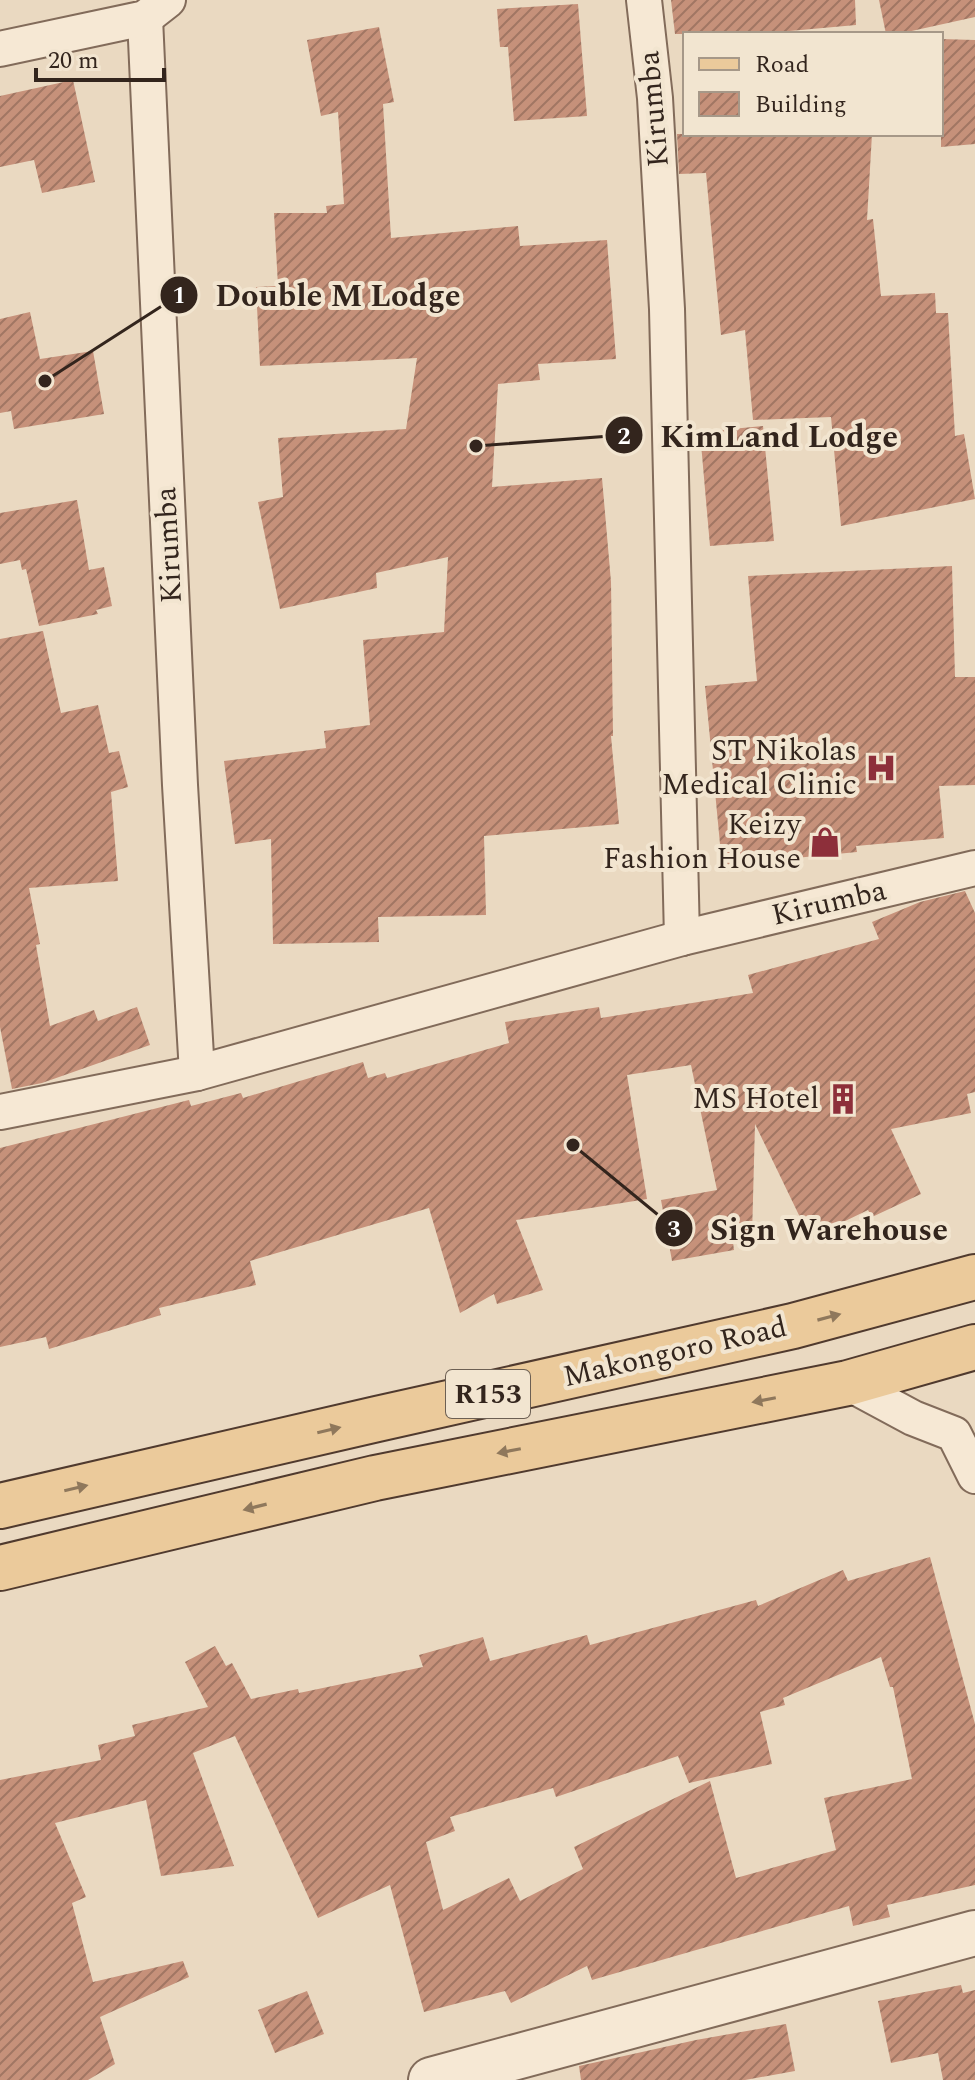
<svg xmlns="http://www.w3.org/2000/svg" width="975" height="2080" font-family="Spectral,serif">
  <defs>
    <pattern id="building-hatch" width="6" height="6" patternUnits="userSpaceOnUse" patternTransform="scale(2)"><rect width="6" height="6" fill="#c6917a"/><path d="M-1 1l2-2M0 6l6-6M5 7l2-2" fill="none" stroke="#a17663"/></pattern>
  </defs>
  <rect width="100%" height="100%" fill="#ead9c1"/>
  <g fill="url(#building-hatch)" fill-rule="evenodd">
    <path d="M 671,0 L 855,0 L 856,25 L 757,34 L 675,34 Z"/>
    <path d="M 879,0 L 975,0 L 975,17 L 898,34 L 886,34 Z"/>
    <path d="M 578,4 L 587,116 L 514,121 L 508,47 L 500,47 L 497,9 Z"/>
    <path d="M 379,27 L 394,102 L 383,104 L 391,238 L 518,226 L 520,246 L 607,240 L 616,359 L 538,364 L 540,380 L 498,384 L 492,487 L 602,478 L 611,582 L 613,736 L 611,736 L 619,824 L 484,836 L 486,915 L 378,917 L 379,942 L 273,944 L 271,839 L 235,844 L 224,761 L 326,748 L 324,731 L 370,725 L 363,640 L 444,632 L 448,557 L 376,573 L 377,588 L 280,609 L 258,502 L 283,497 L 278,438 L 406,429 L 417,358 L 260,366 L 256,287 L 278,286 L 274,213 L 327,213 L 326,206 L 344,204 L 338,112 L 321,116 L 307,40 Z"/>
    <path d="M 941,39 L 975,40 L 975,144 L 941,147 Z"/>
    <path d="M 73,80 L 95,182 L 42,193 L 34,160 L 0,167 L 0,96 Z"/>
    <path d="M 677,134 L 872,134 L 867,220 L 873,219 L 881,296 L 935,293 L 936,313 L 948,313 L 955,436 L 964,434 L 975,499 L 841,526 L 831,417 L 753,420 L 745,330 L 721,335 L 706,173 L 679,174 Z"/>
    <path d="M 30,312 L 40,359 L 93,351 L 104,414 L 14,429 L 11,411 L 0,413 L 0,319 Z"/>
    <path d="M 763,426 L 774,541 L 710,546 L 700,432 Z"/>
    <path d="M 77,500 L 89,570 L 104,567 L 112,606 L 96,610 L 98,614 L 39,626 L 26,569 L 22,570 L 20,560 L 0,564 L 0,513 Z"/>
    <path d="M 952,566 L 955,677 L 975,677 L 975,785 L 939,786 L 944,838 L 856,846 L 857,852 L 722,865 L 705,686 L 757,681 L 748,576 Z"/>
    <path d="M 43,631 L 61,713 L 98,705 L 109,753 L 119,751 L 128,787 L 111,792 L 118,881 L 29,888 L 40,944 L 36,945 L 50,1026 L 94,1010 L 98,1021 L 137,1007 L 150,1045 L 42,1083 L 12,1089 L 0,1027 L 0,639 Z"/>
    <path d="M 965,891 L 975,913 L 975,1092 L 967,1094 L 971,1113 L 891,1129 L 921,1194 L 872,1217 L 868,1210 L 810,1238 L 755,1124 L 752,1236 L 732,1235 L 734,1250 L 672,1261 L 661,1200 L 717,1190 L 691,1065 L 627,1075 L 647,1199 L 516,1220 L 543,1290 L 497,1304 L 494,1294 L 460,1313 L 429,1208 L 250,1261 L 256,1285 L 159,1308 L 161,1315 L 49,1349 L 46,1337 L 0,1347 L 0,1148 L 189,1100 L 191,1106 L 241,1093 L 243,1098 L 363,1062 L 368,1078 L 385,1073 L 387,1078 L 509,1043 L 505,1022 L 599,1007 L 601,1018 L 753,993 L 748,975 L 879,939 L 872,922 L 920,902 Z"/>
    <path d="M 930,1557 L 975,1724 L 975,1885 L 887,1905 L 890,1917 L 853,1926 L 849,1906 L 592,1980 L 587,1966 L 511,2003 L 505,1991 L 424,2012 L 390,1885 L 318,1918 L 235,1736 L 193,1753 L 234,1866 L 161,1876 L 146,1800 L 55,1823 L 86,1897 L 72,1903 L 93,1982 L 183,1961 L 189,1977 L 100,2017 L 115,2064 L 88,2080 L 0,2080 L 0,1780 L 101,1760 L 98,1745 L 135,1736 L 132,1725 L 208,1707 L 185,1662 L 215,1646 L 226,1666 L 232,1663 L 251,1699 L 298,1689 L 299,1693 L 423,1667 L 419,1655 L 483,1637 L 490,1661 L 587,1635 L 590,1645 L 756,1600 L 758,1606 L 843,1570 L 848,1581 ZM 881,1657 L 890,1687 L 893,1687 L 912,1779 L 824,1798 L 836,1850 L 736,1878 L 710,1781 L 574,1847 L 583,1869 L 520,1901 L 509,1878 L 443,1910 L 426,1842 L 455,1831 L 450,1817 L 553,1788 L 556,1797 L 678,1756 L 689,1783 L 772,1764 L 760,1712 L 785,1705 L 783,1698 Z"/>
    <path d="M 961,1985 L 963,1993 L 975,1990 L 975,2080 L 943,2080 L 938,2053 L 891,2063 L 878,2001 Z"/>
    <path d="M 307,1991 L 324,2034 L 275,2053 L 258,2010 Z"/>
    <path d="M 786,2024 L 795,2071 L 745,2080 L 581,2080 L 579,2066 L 696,2040 Z"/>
  </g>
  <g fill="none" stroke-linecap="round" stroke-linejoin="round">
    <defs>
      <g id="minor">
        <path d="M 644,0 L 655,98 L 667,309 L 682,938"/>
        <path d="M 145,18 L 180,785 L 197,1073"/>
        <path d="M 0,49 L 145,18 L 168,0"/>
        <path d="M 0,1112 L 197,1073 L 682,938 L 975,868"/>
        <path d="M 848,1383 L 913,1418 L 954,1434 L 975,1476"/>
      </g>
      <path id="tertiary" d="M 431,2080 L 975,1933"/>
      <g id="primary">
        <path d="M 0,1506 L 377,1419 L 793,1326 L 975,1277"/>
        <path d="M 0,1568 L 375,1478 L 848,1383 L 975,1347"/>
      </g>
    </defs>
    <use href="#minor" stroke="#826b5a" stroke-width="38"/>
    <use href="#tertiary" stroke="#826b5a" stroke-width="48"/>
    <use href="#primary" stroke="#503a2e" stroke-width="48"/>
    <use href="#minor" stroke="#f6e8d4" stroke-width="34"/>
    <use href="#tertiary" stroke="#f6e8d4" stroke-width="44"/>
    <use href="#primary" stroke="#ebca9b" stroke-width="44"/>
  </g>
  <defs><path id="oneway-solid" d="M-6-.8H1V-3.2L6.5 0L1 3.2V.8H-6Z" transform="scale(2)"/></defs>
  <g fill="#8f785c">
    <use href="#oneway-solid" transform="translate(829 1317) rotate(-15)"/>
    <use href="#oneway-solid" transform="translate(764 1400) rotate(169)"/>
    <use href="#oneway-solid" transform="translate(329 1430) rotate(-13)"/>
    <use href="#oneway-solid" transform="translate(509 1451) rotate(169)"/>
    <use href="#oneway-solid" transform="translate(76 1488) rotate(-13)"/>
    <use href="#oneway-solid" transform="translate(255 1507) rotate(166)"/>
  </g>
  <defs>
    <symbol id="hospital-bare" viewBox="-9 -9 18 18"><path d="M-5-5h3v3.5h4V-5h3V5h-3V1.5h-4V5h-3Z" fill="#8d2f3a" stroke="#f2e5d0" stroke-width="2.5" paint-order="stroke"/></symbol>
    <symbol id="shop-bare" viewBox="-9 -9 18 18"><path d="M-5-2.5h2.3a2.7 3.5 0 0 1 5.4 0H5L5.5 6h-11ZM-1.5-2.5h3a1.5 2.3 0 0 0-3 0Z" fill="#8d2f3a" stroke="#f2e5d0" stroke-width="2.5" paint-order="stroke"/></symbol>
    <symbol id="building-bare" viewBox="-9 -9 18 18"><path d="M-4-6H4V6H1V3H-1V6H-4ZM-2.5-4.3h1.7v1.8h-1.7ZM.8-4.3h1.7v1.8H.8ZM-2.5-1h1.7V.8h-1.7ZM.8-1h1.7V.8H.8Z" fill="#8d2f3a" stroke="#f2e5d0" stroke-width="2.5" paint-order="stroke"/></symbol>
  </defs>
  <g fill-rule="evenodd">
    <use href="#hospital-bare" x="859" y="746" width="44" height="44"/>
    <use href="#shop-bare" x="803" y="820" width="44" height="44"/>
    <use href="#building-bare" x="821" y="1077" width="44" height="44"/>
  </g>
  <g text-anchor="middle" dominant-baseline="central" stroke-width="8" stroke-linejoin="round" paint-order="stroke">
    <rect fill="#f2e5d0" stroke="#6c5f53" stroke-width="2" x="446" y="1370" width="84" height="48" rx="6"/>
    <g font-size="28" font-weight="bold" fill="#33251d">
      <text x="488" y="1394">R153</text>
    </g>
    <g font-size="30" fill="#33251d" stroke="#f2e5d0">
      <text transform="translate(654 109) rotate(-95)">Kirumba</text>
      <text transform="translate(169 545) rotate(-93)">Kirumba</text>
      <text transform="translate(829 903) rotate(-13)">Kirumba</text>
      <text transform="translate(675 1352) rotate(-13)">Makongoro Road</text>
    </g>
    <g font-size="30" fill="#33251d" stroke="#f2e5d0" text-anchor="end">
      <text x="857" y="751">ST Nikolas<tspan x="857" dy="34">Medical Clinic</tspan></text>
      <text x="801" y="825">Keizy<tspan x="801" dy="34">Fashion House</tspan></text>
      <text x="819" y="1099">MS Hotel</text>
    </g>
  </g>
  <path fill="none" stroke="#33251d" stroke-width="3" d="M45 381L179 295M476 446L624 435M573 1145L674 1228"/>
  <g fill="#33251d" stroke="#f2e5d0" stroke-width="3">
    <circle cx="45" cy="381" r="8"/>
    <circle cx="476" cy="446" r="8"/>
    <circle cx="573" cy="1145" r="8"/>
    <circle cx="179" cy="295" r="20"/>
    <circle cx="624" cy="435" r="20"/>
    <circle cx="674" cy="1228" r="20"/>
  </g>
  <g font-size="24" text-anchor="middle" font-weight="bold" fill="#fff">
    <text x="179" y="303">1</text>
    <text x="624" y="444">2</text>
    <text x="674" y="1237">3</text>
  </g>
  <g font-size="32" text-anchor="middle" font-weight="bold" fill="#33251d" stroke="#f2e5d0" stroke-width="8" stroke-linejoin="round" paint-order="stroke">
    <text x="338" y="306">Double M Lodge</text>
    <text x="779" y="447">KimLand Lodge</text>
    <text x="829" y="1240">Sign Warehouse</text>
  </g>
  <rect x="683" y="32" width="260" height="104" fill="#f2e5d0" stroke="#a69888" stroke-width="2"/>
  <rect x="699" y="58" width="40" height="12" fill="#ebca9b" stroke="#a69888" stroke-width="2"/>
  <text x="755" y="72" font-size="24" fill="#33251d">Road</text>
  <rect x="699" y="92" width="40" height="24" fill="url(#building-hatch)" stroke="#a69888" stroke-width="2"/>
  <text x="755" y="112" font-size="24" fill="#33251d">Building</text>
  <path d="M36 68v12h128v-12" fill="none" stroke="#33251d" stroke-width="4"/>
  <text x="48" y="68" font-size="24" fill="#33251d" stroke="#f2e5d0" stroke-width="6" paint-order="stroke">20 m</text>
</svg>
